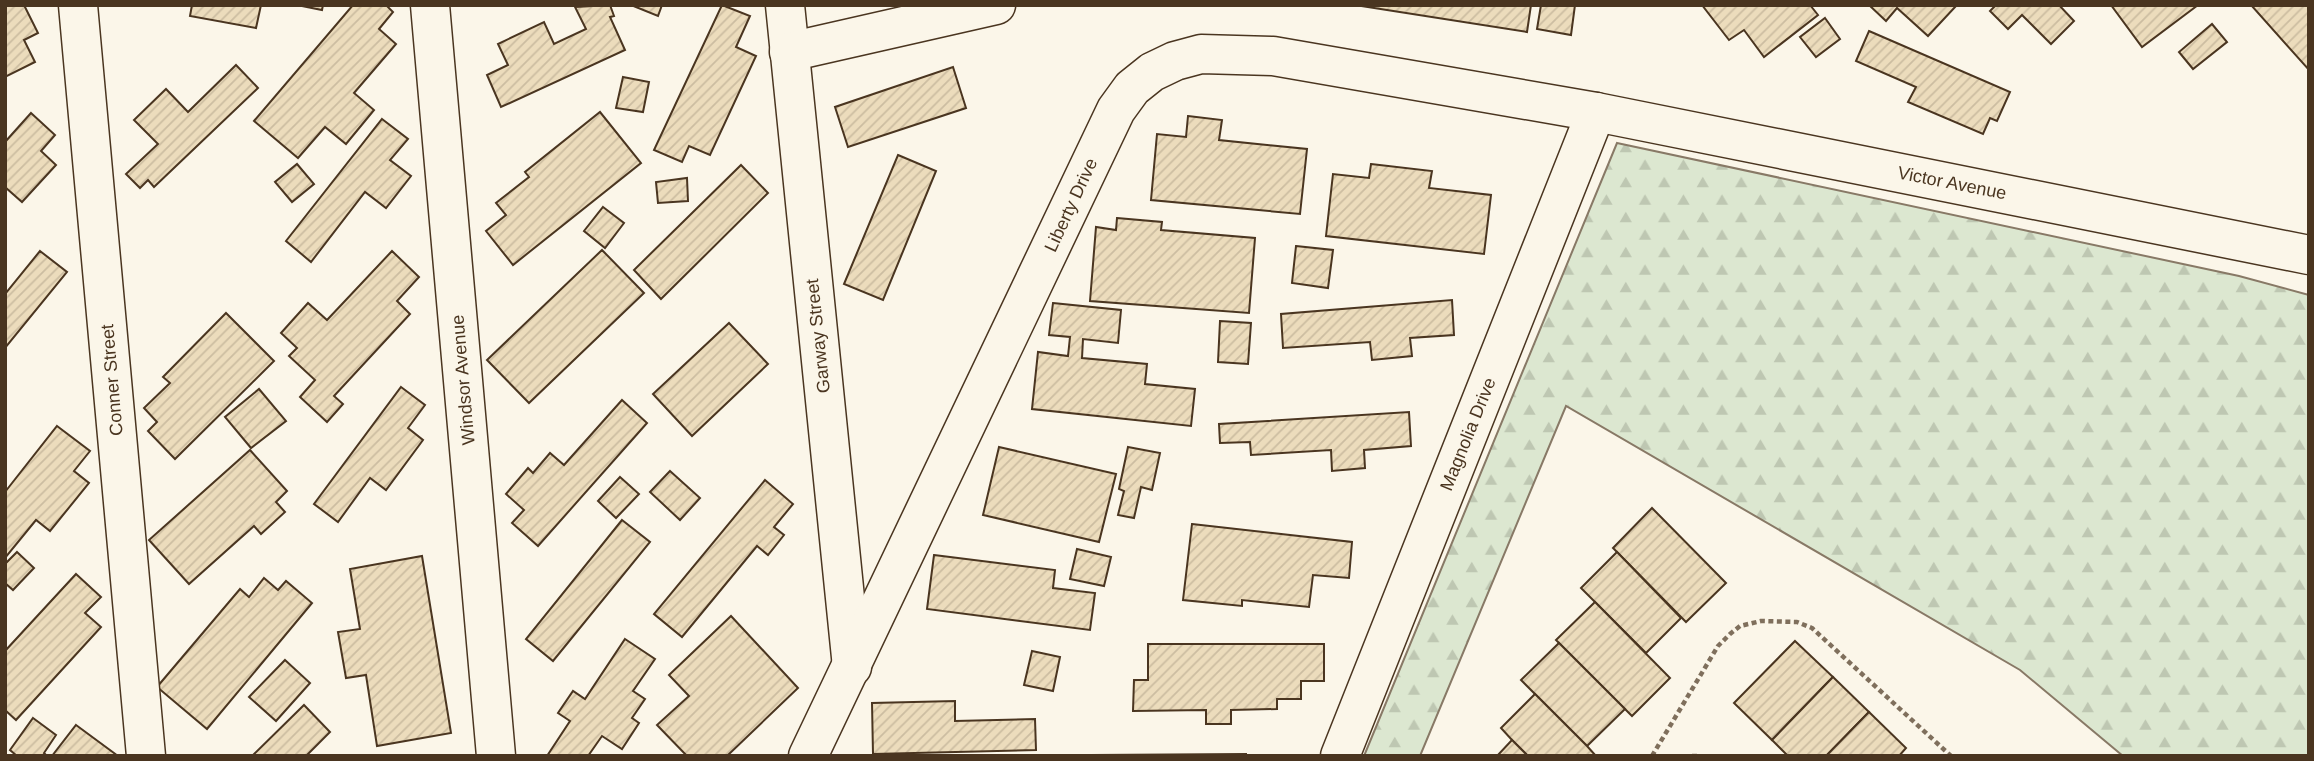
<svg xmlns="http://www.w3.org/2000/svg" width="2314" height="761" font-family="Helvetica,sans-serif">
  <defs>
    <pattern id="forest-firs" width="22" height="20" patternUnits="userSpaceOnUse" patternTransform="scale(1.75)"><rect width="22" height="20" fill="#dce7d0"/><path d="M5 1l3.5 6h-7zM16 11l3.5 6h-7z" fill="#bec7b2"/></pattern>
    <pattern id="building-hatch" width="6" height="6" patternUnits="userSpaceOnUse" patternTransform="scale(1.75)"><rect width="6" height="6" fill="#ecdcbc"/><path d="M-1 1l2-2M0 6l6-6M5 7l2-2" fill="none" stroke="#ccbda1"/></pattern>
  </defs>
  <rect width="100%" height="100%" fill="#fbf6e9"/>
  <path fill="url(#forest-firs)" stroke="#887966" stroke-width="2" d="M 1617,143 L 2239,276 L 2309,295 L 2309,756 L 2123,756 L 2020,670 L 1566,406 L 1420,756 L 1364,756 Z"/>
  <g fill="url(#building-hatch)" stroke="#4a3520" stroke-width="2">
    <path d="M 5,5 L 24,5 L 38,33 L 24,40 L 35,62 L 5,77 Z"/>
    <path d="M 192,5 L 261,5 L 256,28 L 190,16 Z"/>
    <path d="M 297,5 L 323,5 L 322,10 Z"/>
    <path d="M 353,5 L 386,5 L 393,12 L 379,29 L 396,44 L 354,93 L 374,110 L 346,144 L 325,127 L 298,158 L 254,121 Z"/>
    <path d="M 610,5 L 614,16 L 610,17 L 625,50 L 501,107 L 487,75 L 508,65 L 498,44 L 544,22 L 554,44 L 586,29 L 575,7 Z"/>
    <path d="M 631,5 L 662,5 L 658,16 Z"/>
    <path d="M 722,5 L 750,16 L 736,47 L 756,56 L 710,155 L 689,146 L 682,162 L 654,150 Z"/>
    <path d="M 1355,5 L 1531,5 L 1527,32 Z"/>
    <path d="M 1541,5 L 1575,5 L 1571,35 L 1537,29 Z"/>
    <path d="M 1702,5 L 1810,5 L 1818,15 L 1764,57 L 1744,30 L 1729,40 Z"/>
    <path d="M 1869,5 L 1955,5 L 1956,6 L 1928,36 L 1897,8 L 1886,21 Z"/>
    <path d="M 1996,5 L 2059,5 L 2074,21 L 2051,44 L 2022,15 L 2008,29 L 1990,11 Z"/>
    <path d="M 2111,5 L 2198,5 L 2142,47 Z"/>
    <path d="M 2251,5 L 2309,5 L 2309,70 Z"/>
    <path d="M 1825,18 L 1840,39 L 1816,57 L 1800,37 Z"/>
    <path d="M 2212,24 L 2227,42 L 2193,69 L 2179,52 Z"/>
    <path d="M 1869,31 L 2010,92 L 1997,121 L 1990,118 L 1983,134 L 1908,102 L 1916,87 L 1856,61 Z"/>
    <path d="M 236,65 L 258,88 L 154,187 L 148,180 L 140,188 L 126,174 L 158,144 L 134,120 L 166,89 L 188,112 Z"/>
    <path d="M 953,67 L 966,108 L 848,147 L 835,107 Z"/>
    <path d="M 623,77 L 649,82 L 643,112 L 616,108 Z"/>
    <path d="M 600,112 L 641,163 L 513,265 L 486,231 L 506,215 L 496,203 L 529,177 L 525,172 Z"/>
    <path d="M 31,113 L 55,135 L 41,151 L 56,165 L 22,202 L 5,187 L 5,142 Z"/>
    <path d="M 1188,116 L 1222,120 L 1219,140 L 1307,149 L 1300,214 L 1151,200 L 1157,134 L 1186,137 Z"/>
    <path d="M 382,119 L 408,139 L 390,160 L 411,176 L 386,208 L 365,192 L 311,262 L 286,241 Z"/>
    <path d="M 898,155 L 936,171 L 883,300 L 844,284 Z"/>
    <path d="M 297,164 L 314,184 L 292,202 L 275,182 Z"/>
    <path d="M 1371,164 L 1432,171 L 1429,188 L 1491,195 L 1484,254 L 1326,236 L 1333,174 L 1369,178 Z"/>
    <path d="M 741,165 L 768,193 L 661,299 L 634,270 Z"/>
    <path d="M 687,178 L 688,201 L 658,203 L 656,182 Z"/>
    <path d="M 603,207 L 624,223 L 605,248 L 584,231 Z"/>
    <path d="M 1117,218 L 1162,222 L 1161,230 L 1255,238 L 1249,313 L 1090,301 L 1096,227 L 1116,230 Z"/>
    <path d="M 1296,246 L 1333,250 L 1328,288 L 1292,283 Z"/>
    <path d="M 602,250 L 644,293 L 529,403 L 487,360 Z"/>
    <path d="M 40,251 L 67,272 L 5,348 L 5,294 Z"/>
    <path d="M 392,251 L 419,277 L 397,301 L 410,314 L 334,396 L 343,404 L 327,422 L 300,397 L 315,380 L 289,356 L 297,348 L 281,333 L 308,303 L 327,320 Z"/>
    <path d="M 1452,300 L 1454,335 L 1410,338 L 1412,356 L 1372,360 L 1370,342 L 1283,348 L 1281,314 Z"/>
    <path d="M 1053,303 L 1121,310 L 1118,343 L 1083,339 L 1082,358 L 1147,364 L 1145,384 L 1195,389 L 1191,426 L 1032,409 L 1038,352 L 1068,356 L 1070,337 L 1049,335 Z"/>
    <path d="M 226,313 L 274,361 L 175,459 L 148,431 L 157,422 L 144,408 L 170,383 L 163,377 Z"/>
    <path d="M 1220,321 L 1251,323 L 1248,364 L 1218,362 Z"/>
    <path d="M 729,323 L 768,364 L 692,436 L 653,394 Z"/>
    <path d="M 401,387 L 425,405 L 408,428 L 423,440 L 386,490 L 370,478 L 338,522 L 314,504 Z"/>
    <path d="M 259,389 L 286,421 L 251,448 L 225,417 Z"/>
    <path d="M 622,400 L 647,423 L 538,546 L 512,523 L 524,510 L 506,494 L 528,468 L 533,473 L 550,453 L 564,465 Z"/>
    <path d="M 1409,412 L 1411,446 L 1364,450 L 1365,468 L 1332,471 L 1331,450 L 1251,455 L 1250,442 L 1220,443 L 1219,424 Z"/>
    <path d="M 57,426 L 90,451 L 74,471 L 89,483 L 50,531 L 36,520 L 5,558 L 5,492 Z"/>
    <path d="M 999,447 L 1116,474 L 1099,542 L 983,515 Z"/>
    <path d="M 1128,447 L 1160,453 L 1152,490 L 1141,487 L 1134,518 L 1118,515 L 1124,491 L 1119,489 Z"/>
    <path d="M 250,450 L 287,491 L 276,502 L 285,512 L 261,534 L 254,526 L 189,584 L 149,540 Z"/>
    <path d="M 670,471 L 700,498 L 680,520 L 650,492 Z"/>
    <path d="M 620,477 L 639,494 L 616,518 L 598,501 Z"/>
    <path d="M 765,480 L 793,504 L 774,527 L 784,535 L 768,555 L 757,546 L 682,637 L 654,614 Z"/>
    <path d="M 1652,508 L 1726,583 L 1686,622 L 1613,548 Z"/>
    <path d="M 622,520 L 650,542 L 553,661 L 526,639 Z"/>
    <path d="M 1192,524 L 1352,542 L 1349,578 L 1313,575 L 1309,607 L 1242,600 L 1242,606 L 1183,600 Z"/>
    <path d="M 1077,549 L 1111,557 L 1104,586 L 1070,579 Z"/>
    <path d="M 17,552 L 34,568 L 13,590 L 5,583 L 5,564 Z"/>
    <path d="M 1617,552 L 1681,618 L 1646,653 L 1581,588 Z"/>
    <path d="M 934,555 L 1055,570 L 1053,588 L 1095,593 L 1090,630 L 927,609 Z"/>
    <path d="M 422,556 L 451,733 L 377,746 L 366,675 L 346,678 L 338,632 L 360,629 L 350,569 Z"/>
    <path d="M 76,574 L 101,597 L 85,613 L 101,627 L 16,720 L 5,710 L 5,651 Z"/>
    <path d="M 264,578 L 278,590 L 286,581 L 312,603 L 207,729 L 157,687 L 240,589 L 249,597 Z"/>
    <path d="M 1595,602 L 1670,678 L 1632,716 L 1556,640 Z"/>
    <path d="M 731,616 L 798,688 L 727,756 L 687,756 L 657,725 L 689,696 L 669,675 Z"/>
    <path d="M 625,639 L 655,659 L 633,691 L 645,699 L 632,718 L 639,723 L 622,749 L 602,736 L 588,756 L 547,756 L 570,721 L 558,713 L 573,691 L 585,699 Z"/>
    <path d="M 1795,641 L 1833,677 L 1772,740 L 1734,703 Z"/>
    <path d="M 1559,643 L 1625,709 L 1587,746 L 1521,680 Z"/>
    <path d="M 1148,644 L 1324,644 L 1324,681 L 1301,681 L 1301,699 L 1277,699 L 1277,709 L 1231,710 L 1231,724 L 1206,724 L 1206,710 L 1133,711 L 1134,680 L 1148,680 Z"/>
    <path d="M 1032,651 L 1060,657 L 1053,691 L 1024,685 Z"/>
    <path d="M 285,660 L 310,683 L 276,721 L 249,697 Z"/>
    <path d="M 1833,677 L 1869,712 L 1826,756 L 1788,756 L 1772,740 Z"/>
    <path d="M 1535,694 L 1587,746 L 1596,756 L 1528,756 L 1512,740 L 1501,728 Z"/>
    <path d="M 955,701 L 955,721 L 1035,719 L 1036,750 L 873,754 L 872,703 Z"/>
    <path d="M 304,705 L 330,732 L 306,756 L 252,756 Z"/>
    <path d="M 1869,712 L 1906,748 L 1899,756 L 1826,756 Z"/>
    <path d="M 33,718 L 56,735 L 44,753 L 47,756 L 17,756 L 10,750 Z"/>
    <path d="M 76,725 L 118,756 L 52,756 Z"/>
    <path d="M 1512,740 L 1528,756 L 1497,756 Z"/>
    <path d="M 1246,754 L 1246,756 L 1092,756 L 1092,755 Z"/>
  </g>
  <g fill="none" stroke-linecap="round" stroke-linejoin="round">
    <defs>
      <g id="minor">
        <path d="M 78,5 L 146,756"/>
        <path d="M 430,5 L 496,756"/>
        <path d="M 785,5 L 852,667"/>
        <path d="M 789,52 L 996,5"/>
        <path d="M 808,756 L 1116,110 L 1132,88 L 1152,72 L 1175,61 L 1201,54 L 1273,56 L 1596,112 L 2309,255"/>
        <path d="M 1340,756 L 1596,112"/>
      </g>
    </defs>
    <use href="#minor" stroke="#4a3520" stroke-width="41"/>
    <g stroke="#7f6f5c" stroke-width="4.5" stroke-dasharray="5 3.5" stroke-linecap="butt">
      <path d="M 1652,756 L 1718,646 L 1730,634 L 1740,626 L 1761,621 L 1797,622 L 1812,628 L 1951,756"/>
      <path d="M 1692,756 L 1697,756"/>
    </g>
    <use href="#minor" stroke="#fbf6e9" stroke-width="38"/>
  </g>
  <g text-anchor="middle" dominant-baseline="central" stroke-width="5" stroke-linejoin="round" paint-order="stroke">
    <g font-size="18" fill="#4a3520" stroke="#fbf6e9">
      <text transform="translate(1952 183) rotate(11)">Victor Avenue</text>
      <text transform="translate(1071 205) rotate(-65)">Liberty Drive</text>
      <text transform="translate(818 336) rotate(-96)">Garway Street</text>
      <text transform="translate(112 380) rotate(-95)">Conner Street</text>
      <text transform="translate(463 380) rotate(-95)">Windsor Avenue</text>
      <text transform="translate(1468 434) rotate(-68)">Magnolia Drive</text>
    </g>
  </g>
  <rect width="2314" height="761" fill="none" stroke="#4a3520" stroke-width="14"/>
</svg>
